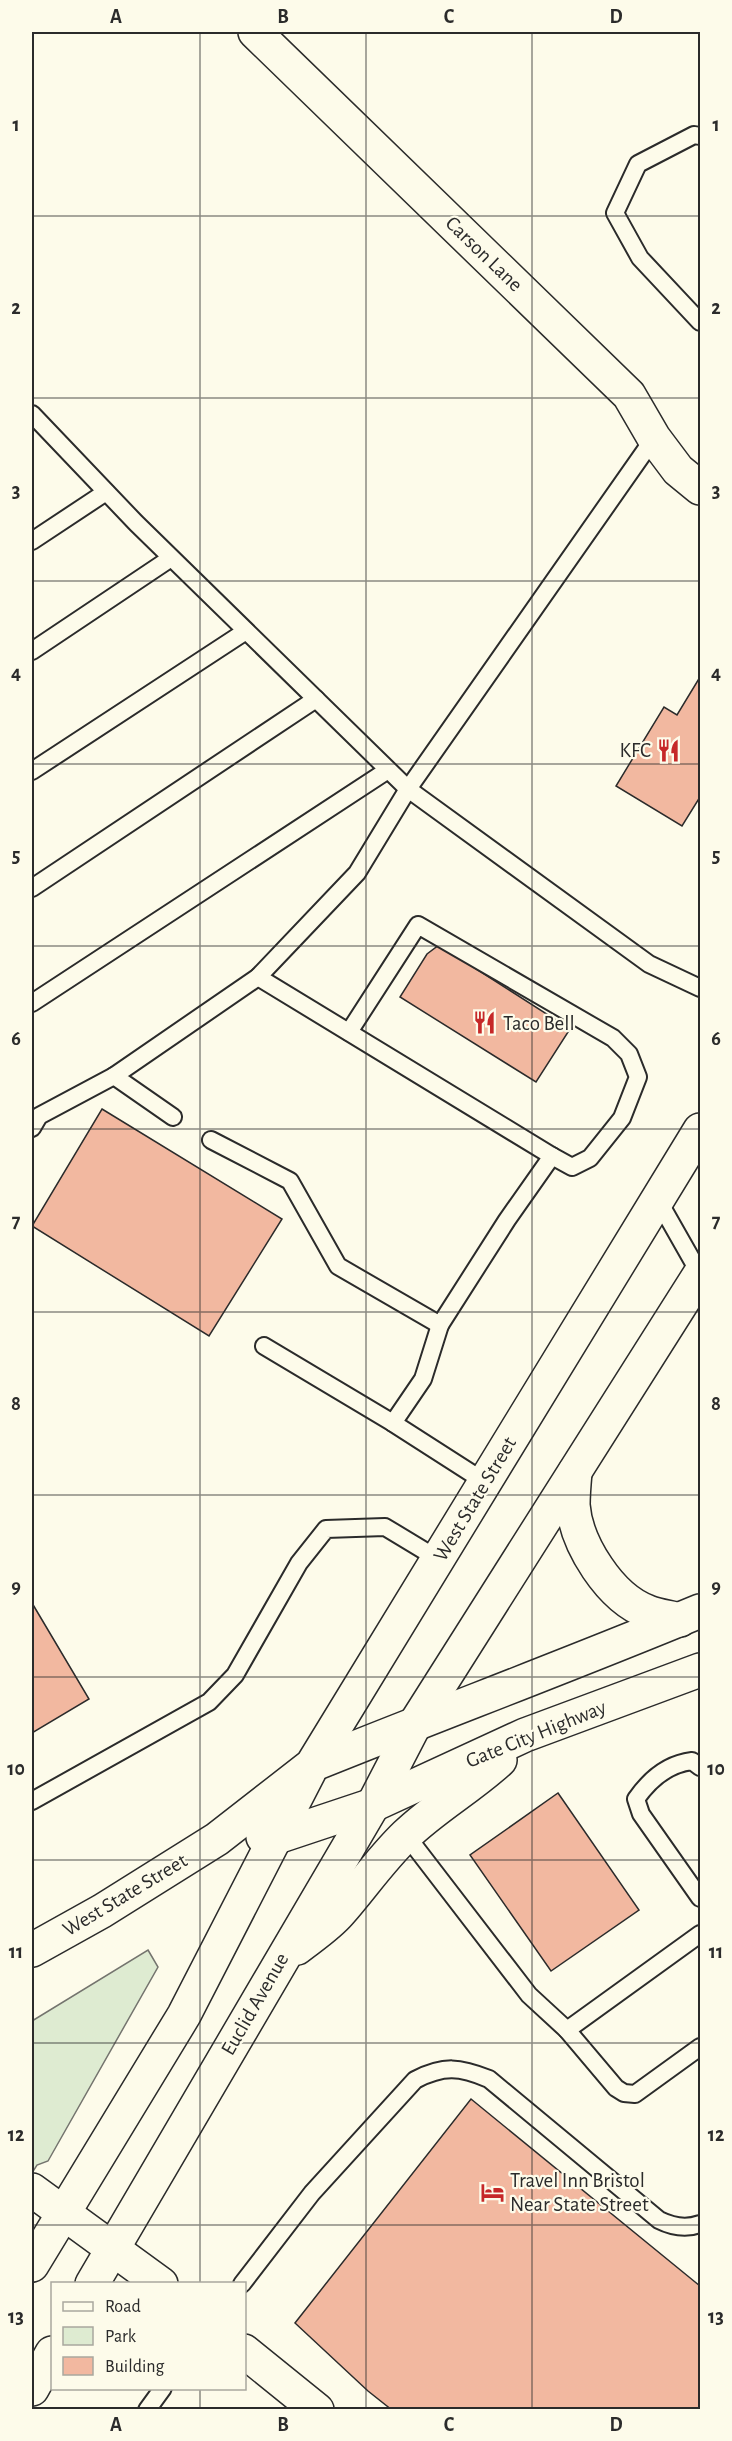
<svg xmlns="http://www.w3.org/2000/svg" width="732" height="2441" font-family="'Alegreya Sans',sans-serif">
  <rect width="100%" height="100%" fill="#fdfbea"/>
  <path fill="#deebd1" stroke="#74746e" stroke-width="1.5" d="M 148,1950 L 158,1967 L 48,2161 L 37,2165 L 32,2173 L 32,2021 Z"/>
  <g fill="#f2b8a0" stroke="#2b2b2b" stroke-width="1.5">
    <path d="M 700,677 L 700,797 L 682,826 L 616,786 L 664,707 L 677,715 Z"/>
    <path d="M 439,945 L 570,1029 L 536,1082 L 400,997 L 427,954 Z"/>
    <path d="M 102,1109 L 282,1219 L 209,1336 L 32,1226 Z"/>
    <path d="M 32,1603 L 89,1699 L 32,1733 Z"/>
    <path d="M 558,1793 L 639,1910 L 551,1971 L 470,1855 Z"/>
    <path d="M 471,2099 L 700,2286 L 700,2410 L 392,2410 L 368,2391 L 295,2323 Z"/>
  </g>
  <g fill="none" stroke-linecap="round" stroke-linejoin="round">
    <defs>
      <g id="service">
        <path d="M 700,136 L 694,135 L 638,164 L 615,213 L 640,258 L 700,322"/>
        <path d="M 32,414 L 136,523 L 408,789 L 649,964 L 700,988"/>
        <path d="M 32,541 L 106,492"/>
        <path d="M 32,651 L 171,558"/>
        <path d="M 32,771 L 246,631"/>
        <path d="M 32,888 L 316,699"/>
        <path d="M 32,1003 L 388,770"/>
        <path d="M 349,1032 L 418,925 L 613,1038 L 629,1054 L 638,1077 L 622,1118 L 590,1158 L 572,1167 L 552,1156"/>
        <path d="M 173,1117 L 114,1076 L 258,977 L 357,873 L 408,789 L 654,438"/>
        <path d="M 32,1128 L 39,1116 L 114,1076"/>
        <path d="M 211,1140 L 290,1181 L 338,1266 L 440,1325 L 507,1220 L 552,1156 L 258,977"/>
        <path d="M 658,1200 L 700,1274"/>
        <path d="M 264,1346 L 393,1423 L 423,1379 L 440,1325"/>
        <path d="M 393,1423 L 485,1482"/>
        <path d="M 700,1767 L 692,1761 C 667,1764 650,1779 636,1799 L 641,1814 L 700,1898"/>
        <path d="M 32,1801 L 209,1702 L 235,1675 L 299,1563 L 326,1529 L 385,1527 L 438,1559"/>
        <path d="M 406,1835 L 529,1995 L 567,2030 L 700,1934"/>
        <path d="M 567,2030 L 616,2088 L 624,2093 L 635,2094 L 700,2047"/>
        <path d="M 242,2284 L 312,2193 L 415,2080 C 444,2065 460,2067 489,2079 L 659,2220 C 673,2227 686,2229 700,2224"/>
        <path d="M 147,2410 L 163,2388"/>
      </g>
      <g id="minor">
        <path d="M 255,32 L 629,395 L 654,438 L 678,470 L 700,488"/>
        <path d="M 32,2190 L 161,2284"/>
        <path d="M 244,2351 L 317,2410"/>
      </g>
      <g id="primary">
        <path d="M 575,1472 C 574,1483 573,1494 573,1505 C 576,1544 610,1598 648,1612 C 658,1616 669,1617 680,1620"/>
        <path d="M 312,1765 C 441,1713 572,1664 700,1611"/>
        <path d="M 263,1837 L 277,1837 L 373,1805 L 525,1735 L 700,1670"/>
        <path d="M 297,1948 C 311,1937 328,1926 340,1912 C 362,1887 381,1859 406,1835 C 435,1807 471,1787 500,1760"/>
        <path d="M 32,1950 L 102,1911 L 217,1839 L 312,1765 L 700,1130"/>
        <path d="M 32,2265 L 184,2015 L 309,1772"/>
        <path d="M 92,2284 L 373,1805 L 415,1724 L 700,1274"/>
        <path d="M 32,2389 L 52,2353"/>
      </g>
    </defs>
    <use href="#service" stroke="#2b2b2b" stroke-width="20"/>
    <use href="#minor" stroke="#2b2b2b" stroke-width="36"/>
    <use href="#primary" stroke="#2b2b2b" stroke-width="36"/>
    <use href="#service" stroke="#fdfbea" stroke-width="16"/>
    <use href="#minor" stroke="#fdfbea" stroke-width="33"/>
    <use href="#primary" stroke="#fdfbea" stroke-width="33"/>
  </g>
  <path fill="none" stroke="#2b2b2b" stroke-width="1.5" stroke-opacity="0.55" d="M 200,32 L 200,2284M 366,32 L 366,2410M 532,32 L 532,2410M 32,216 L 700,216M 32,398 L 700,398M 32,581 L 700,581M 32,764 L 700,764M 32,946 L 700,946M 32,1129 L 700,1129M 32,1312 L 700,1312M 32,1495 L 700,1495M 32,1677 L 700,1677M 32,1860 L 700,1860M 32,2043 L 700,2043M 32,2225 L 700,2225M 200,2388 L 200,2410"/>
  <defs>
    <symbol id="restaurant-bare" viewBox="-9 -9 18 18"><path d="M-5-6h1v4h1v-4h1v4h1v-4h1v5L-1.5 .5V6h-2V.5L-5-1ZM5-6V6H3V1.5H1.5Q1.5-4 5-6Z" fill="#c62828" stroke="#fdfbea" stroke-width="2.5" paint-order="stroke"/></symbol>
    <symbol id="hotel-bare" viewBox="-9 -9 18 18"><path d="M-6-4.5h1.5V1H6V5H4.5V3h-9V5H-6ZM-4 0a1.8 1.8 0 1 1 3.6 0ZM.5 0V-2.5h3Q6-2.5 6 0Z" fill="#c62828" stroke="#fdfbea" stroke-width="2.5" paint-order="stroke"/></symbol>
  </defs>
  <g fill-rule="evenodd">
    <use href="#restaurant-bare" x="652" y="734" width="33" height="33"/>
    <use href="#restaurant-bare" x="468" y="1006" width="33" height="33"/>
    <use href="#hotel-bare" x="476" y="2176" width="33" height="33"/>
  </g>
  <g text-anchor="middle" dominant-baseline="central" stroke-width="4.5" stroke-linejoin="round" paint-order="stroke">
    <g font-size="21" fill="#2b2b2b" stroke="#fdfbea">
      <text transform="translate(484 254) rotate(44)">Carson Lane</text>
      <text transform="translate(475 1499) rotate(-59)">West State Street</text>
      <text transform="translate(536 1734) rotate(-22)">Gate City Highway</text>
      <text transform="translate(125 1895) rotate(-31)">West State Street</text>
      <text transform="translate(255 2004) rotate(-60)">Euclid Avenue</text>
    </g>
    <g font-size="21" fill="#2b2b2b" stroke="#fdfbea" text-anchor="start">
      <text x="651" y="750" text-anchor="end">KFC</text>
      <text x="503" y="1023">Taco Bell</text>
      <text x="510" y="2180">Travel Inn Bristol<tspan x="510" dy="24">Near State Street</tspan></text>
    </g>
  </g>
  <rect width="732" height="2441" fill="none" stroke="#fdfbea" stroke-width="66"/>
  <rect x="51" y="2282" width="195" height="108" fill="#fdfbea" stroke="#a9a89e" stroke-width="1.5"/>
  <rect x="63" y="2302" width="30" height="9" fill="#fdfbea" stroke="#a9a89e" stroke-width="1.5"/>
  <text x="105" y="2312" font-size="18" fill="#2b2b2b">Road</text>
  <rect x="63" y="2327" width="30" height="18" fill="#deebd1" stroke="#a9a89e" stroke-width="1.5"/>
  <text x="105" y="2342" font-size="18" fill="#2b2b2b">Park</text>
  <rect x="63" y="2357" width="30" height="18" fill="#f2b8a0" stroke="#a9a89e" stroke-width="1.5"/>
  <text x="105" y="2372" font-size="18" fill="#2b2b2b">Building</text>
  <rect x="33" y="33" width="666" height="2375" fill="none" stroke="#2b2b2b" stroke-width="2"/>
  <g font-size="20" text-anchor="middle" font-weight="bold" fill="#2b2b2b">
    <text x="116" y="23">A</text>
    <text x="283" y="23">B</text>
    <text x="449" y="23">C</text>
    <text x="616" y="23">D</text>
    <text x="16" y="131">1</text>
    <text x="716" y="131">1</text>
    <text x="16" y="314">2</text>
    <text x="716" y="314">2</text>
    <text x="16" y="497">3</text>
    <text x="716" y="497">3</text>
    <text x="16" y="679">4</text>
    <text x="716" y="679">4</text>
    <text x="16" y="862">5</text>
    <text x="716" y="862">5</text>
    <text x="16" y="1045">6</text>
    <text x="716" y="1045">6</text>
    <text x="16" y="1227">7</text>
    <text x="716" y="1227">7</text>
    <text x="16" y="1410">8</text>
    <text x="716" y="1410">8</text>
    <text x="16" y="1593">9</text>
    <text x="716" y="1593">9</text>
    <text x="16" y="1775">10</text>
    <text x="716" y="1775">10</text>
    <text x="16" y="1958">11</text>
    <text x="716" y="1958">11</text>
    <text x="16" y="2141">12</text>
    <text x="716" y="2141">12</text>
    <text x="16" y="2323">13</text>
    <text x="716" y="2323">13</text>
    <text x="116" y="2431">A</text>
    <text x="283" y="2431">B</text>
    <text x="449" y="2431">C</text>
    <text x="616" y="2431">D</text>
  </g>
</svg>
